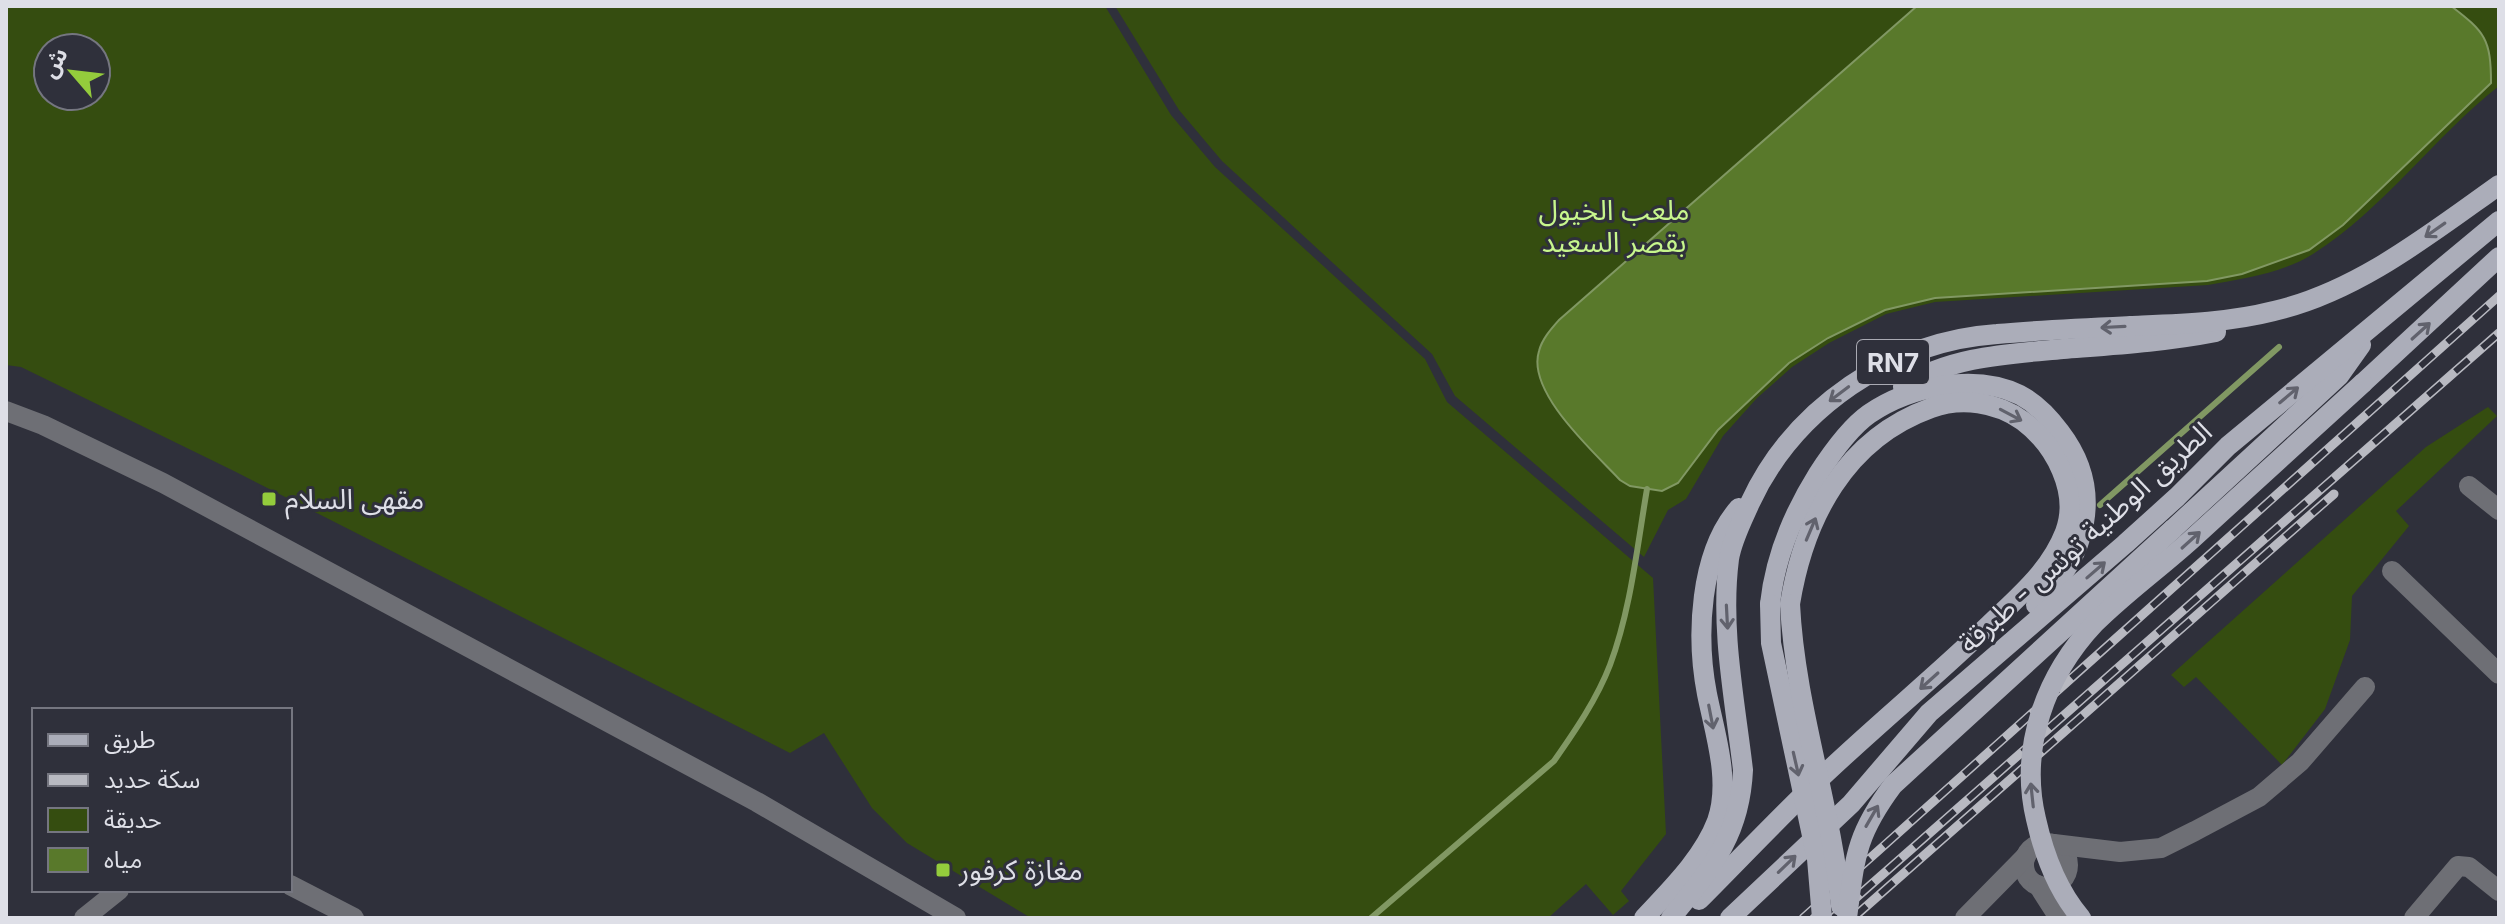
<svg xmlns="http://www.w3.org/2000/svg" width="2505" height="924" font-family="Inter,'Noto Sans Arabic',sans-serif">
  <rect width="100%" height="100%" fill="#2f303b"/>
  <g fill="#354d10" fill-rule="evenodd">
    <path d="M 6,6 L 1105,6 L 1171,115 L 1215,167 L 1425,359 L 1447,402 L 1653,578 L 1666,834 L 1621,891 L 1629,901 L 1613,915 L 1586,884 L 1548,918 L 1031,918 L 907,843 L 872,808 L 824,733 L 790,753 L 236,472 L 21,367 L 6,365 ZM 48,48 L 96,48 L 96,96 L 48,96 Z"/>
    <path d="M 1115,6 L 2499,6 L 2499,86 C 2434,137 2384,209 2313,254 C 2283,273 2243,279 2208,285 L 1935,302 L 1886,314 L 1829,343 L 1792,367 L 1757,398 L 1723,436 L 1686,499 L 1668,510 L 1644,557 L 1455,396 L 1432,354 L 1222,161 L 1179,110 Z"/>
    <path d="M 2488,407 L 2497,416 L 2396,511 L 2409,526 L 2352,596 L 2350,640 L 2325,709 L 2282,765 L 2196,677 L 2184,687 L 2171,675 L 2426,447 Z"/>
  </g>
  <path fill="#59792b" stroke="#819863" stroke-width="2" d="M 1917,6 L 2451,6 C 2485,32 2491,39 2491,83 L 2343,225 L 2309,250 L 2242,274 L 2207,281 L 1935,298 L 1885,310 L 1828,338 L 1789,363 L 1718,430 L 1678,483 L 1662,491 L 1630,486 L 1620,480 C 1594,452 1526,392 1539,351 C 1542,339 1551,329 1559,320 Z"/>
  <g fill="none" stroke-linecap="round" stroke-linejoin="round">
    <g stroke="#819863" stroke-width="6">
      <path d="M 2100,505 L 2279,347"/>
      <path d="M 1371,918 L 1554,761 C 1575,731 1597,699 1610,665 C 1631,609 1637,547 1647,489"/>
    </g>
    <g stroke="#6e6f75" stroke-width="20">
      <path d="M 6,411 L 43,425 L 163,483 L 757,802 L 956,918"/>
      <path d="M 2469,486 L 2499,510"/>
      <path d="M 2392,571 L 2499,674"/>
      <circle cx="2046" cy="865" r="22"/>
      <path d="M 2054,844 L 2120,852 L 2161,848 L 2195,831 L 2259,797 L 2300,762 L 2365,687"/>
      <path d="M 290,885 L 354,918"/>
      <path d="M 2038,885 L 2059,918"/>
      <path d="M 84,918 L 119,890"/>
      <path d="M 1965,918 L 2026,856"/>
      <path d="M 2414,918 L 2458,866 L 2469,867 L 2499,891"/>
    </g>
    <g stroke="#abadb9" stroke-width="20">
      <path d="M 2363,383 L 2499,257"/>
      <path d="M 1903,387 C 1950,356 2009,354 2063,349 C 2114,345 2165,342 2216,332"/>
      <path d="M 2173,529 L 2339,376 L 2361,345"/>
      <path d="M 1770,604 C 1775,557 1793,514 1818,474 C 1831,454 1849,428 1869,414 C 1910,386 1975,373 2020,395 C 2037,404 2049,417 2060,432 C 2105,491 2087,557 2036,605"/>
      <path d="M 1699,900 C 1741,858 1783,813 1827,772 C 1880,722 1936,676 1989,625 C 2018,597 2050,571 2065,532 C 2080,492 2055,445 2023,421 C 1997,402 1961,397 1931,408 C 1845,439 1804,518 1790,604"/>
      <path d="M 1644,918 C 1671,889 1703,858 1717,821 C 1731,781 1715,734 1707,694 C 1696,637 1699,553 1739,508"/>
      <path d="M 1671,918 C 1711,868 1740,836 1743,770 C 1735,701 1720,629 1729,559 C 1732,540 1742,521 1750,503 C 1794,408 1892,341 1997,334 C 2041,330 2086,328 2130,326 C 2178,324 2227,323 2274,311 C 2357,292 2430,234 2499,185"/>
      <path d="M 1730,918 L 1851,804 L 1929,713 L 2125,544 L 2177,497 L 2228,446 L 2499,221"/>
    </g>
    <defs>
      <g id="rail">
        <path d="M 1803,918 L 2499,296"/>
        <path d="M 1833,918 L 2499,333"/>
        <path d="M 1853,918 L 2334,494"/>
      </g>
    </defs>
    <use href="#rail" stroke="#b8b9c1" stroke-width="9"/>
    <use href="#rail" stroke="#2f303b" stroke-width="6" stroke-dasharray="18" stroke-linecap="butt"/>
    <g stroke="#abadb9" stroke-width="20">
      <path d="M 1770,604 L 1771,643 L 1817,859 L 1822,918"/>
      <path d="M 1790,604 C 1795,707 1831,804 1841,906"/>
      <path d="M 1847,918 C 1855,858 1855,836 1893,785 L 2173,529"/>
      <path d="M 2081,918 C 2057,890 2044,855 2036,819 C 2019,748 2045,676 2095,623 C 2125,593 2160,568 2192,539 C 2249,487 2306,435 2363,383"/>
    </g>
  </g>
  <defs><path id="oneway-shaft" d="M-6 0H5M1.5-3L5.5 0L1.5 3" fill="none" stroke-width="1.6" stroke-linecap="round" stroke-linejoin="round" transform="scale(2)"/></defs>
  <g stroke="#61626d">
    <use href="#oneway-shaft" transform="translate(2435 230) rotate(145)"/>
    <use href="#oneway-shaft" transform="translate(2113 327) rotate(177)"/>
    <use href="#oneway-shaft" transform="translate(2421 331) rotate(-42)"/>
    <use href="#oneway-shaft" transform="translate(1839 394) rotate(143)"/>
    <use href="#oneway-shaft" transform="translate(2289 395) rotate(-40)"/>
    <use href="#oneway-shaft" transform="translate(2011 415) rotate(28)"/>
    <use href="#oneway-shaft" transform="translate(1811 529) rotate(-67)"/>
    <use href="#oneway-shaft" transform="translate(2191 540) rotate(-42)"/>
    <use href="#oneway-shaft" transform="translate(2096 570) rotate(-41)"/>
    <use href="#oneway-shaft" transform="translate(1727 617) rotate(87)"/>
    <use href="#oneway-shaft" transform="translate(1929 681) rotate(138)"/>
    <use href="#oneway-shaft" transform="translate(1711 717) rotate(79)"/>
    <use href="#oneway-shaft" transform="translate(1796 764) rotate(77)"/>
    <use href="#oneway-shaft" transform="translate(2032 795) rotate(-96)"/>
    <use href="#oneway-shaft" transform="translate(1872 816) rotate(-60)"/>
    <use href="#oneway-shaft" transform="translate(1787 864) rotate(-44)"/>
  </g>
  <g fill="#94cc3c" stroke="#2f303b" stroke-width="3">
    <rect x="261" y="491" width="16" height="16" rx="4"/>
    <rect x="935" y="862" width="16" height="16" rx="4"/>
  </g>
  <g text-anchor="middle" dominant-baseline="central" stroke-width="6" stroke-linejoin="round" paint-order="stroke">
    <rect fill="#2f303b" stroke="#aaaab3" stroke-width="2" x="1857" y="340" width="72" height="44" rx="6"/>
    <g font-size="26" font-weight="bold" fill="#dedfe7">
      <text x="1893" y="362">RN7</text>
    </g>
    <g font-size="28" fill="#c7f68d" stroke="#2f303b">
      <text x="1614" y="210">ملعب الخيول<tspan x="1614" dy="32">بقصر السعيد</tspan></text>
    </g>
    <g font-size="28" fill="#dedfe7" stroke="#2f303b" text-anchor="start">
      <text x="285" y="499">مقهى السلام</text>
      <text x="959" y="870">مغازة كرفور</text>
    </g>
    <g font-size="28" fill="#dedfe7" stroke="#2f303b">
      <text transform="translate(2085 537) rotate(-42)">الطريق الوطنية تونس - طبرقة</text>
    </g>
  </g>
  <rect width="2505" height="924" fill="none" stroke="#dedfe7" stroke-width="16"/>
  <rect x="32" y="708" width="260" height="184" fill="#2f303b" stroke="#757680" stroke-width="2"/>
  <rect x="48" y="734" width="40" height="12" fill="#abadb9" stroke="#757680" stroke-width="2"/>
  <text x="104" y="748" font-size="24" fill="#dedfe7">طريق</text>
  <rect x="48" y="774" width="40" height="12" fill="#b8b9c1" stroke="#757680" stroke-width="2"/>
  <text x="104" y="788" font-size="24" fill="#dedfe7">سكة حديد</text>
  <rect x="48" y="808" width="40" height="24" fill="#354d10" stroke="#757680" stroke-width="2"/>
  <text x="104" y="828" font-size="24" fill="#dedfe7">حديقة</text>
  <rect x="48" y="848" width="40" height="24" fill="#59792b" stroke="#757680" stroke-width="2"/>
  <text x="104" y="868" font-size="24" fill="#dedfe7">مياه</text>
  <g transform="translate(72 72) rotate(298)"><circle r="38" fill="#2f303b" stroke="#757680" stroke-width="2"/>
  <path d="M0-6L14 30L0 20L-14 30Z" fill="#94cc3c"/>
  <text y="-12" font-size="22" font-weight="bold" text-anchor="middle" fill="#dedfe7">ش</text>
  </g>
</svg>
